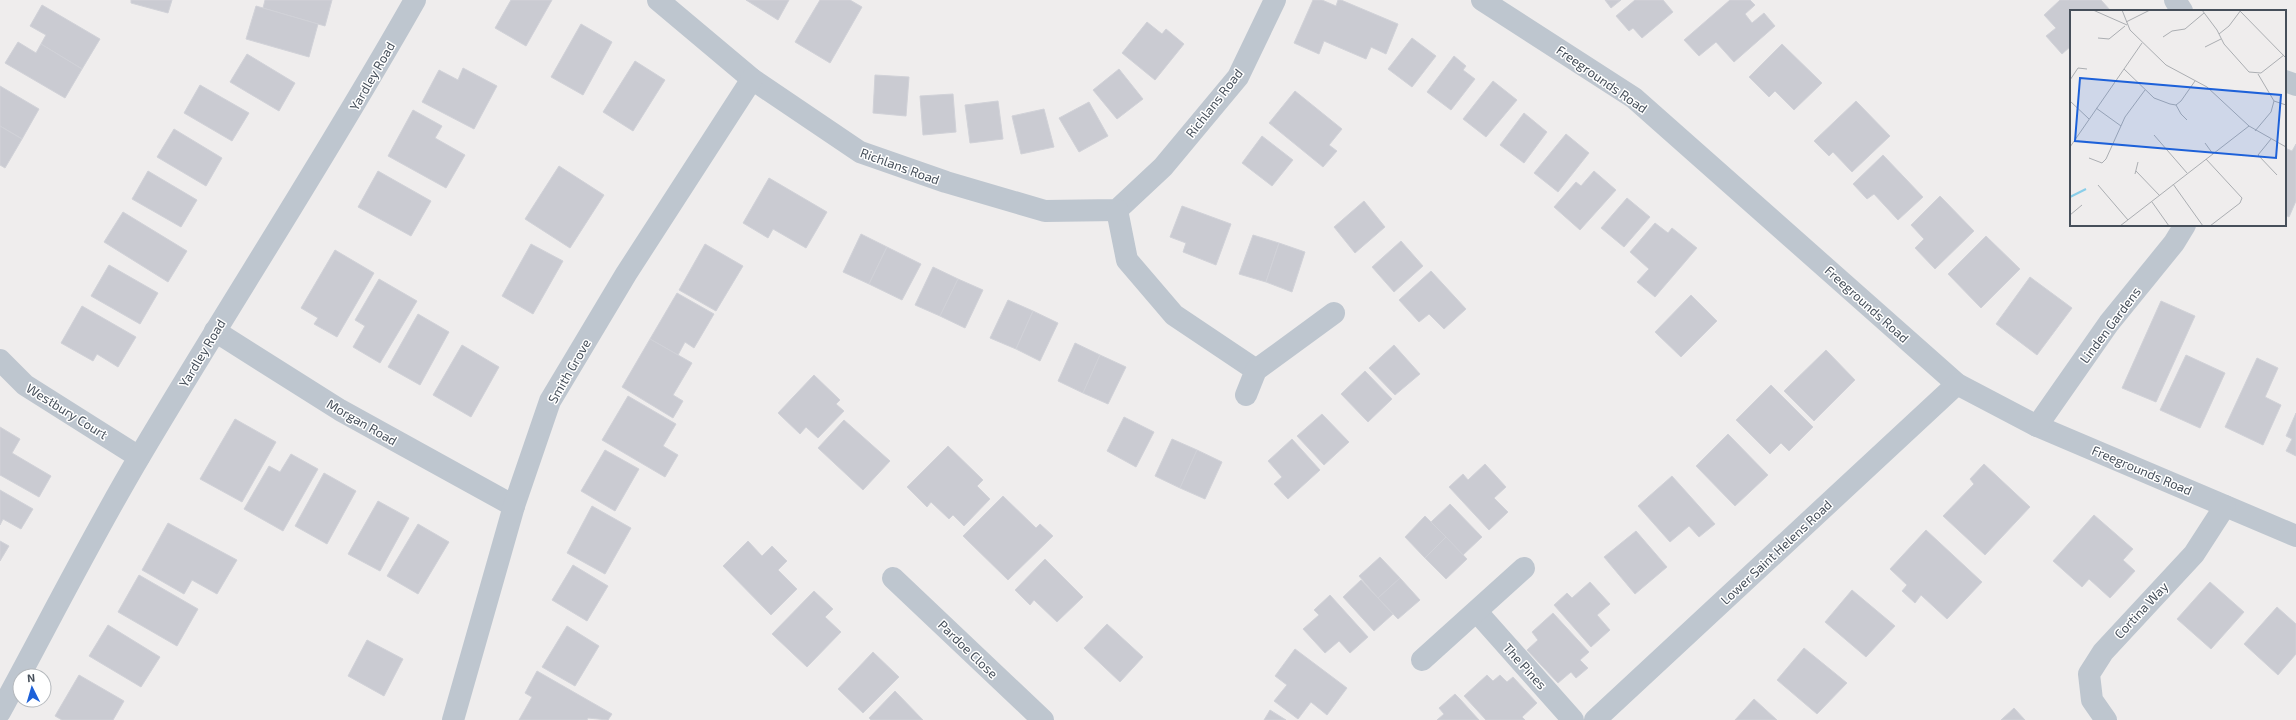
<svg xmlns="http://www.w3.org/2000/svg" width="2296" height="720" font-family="'Exo 2',sans-serif">
  <rect width="100%" height="100%" fill="#efeded"/>
  <g fill="#cacbd2" stroke="#d1d2d8">
    <path d="M 131,0 L 172,0 L 168,13 L 131,3 Z"/>
    <path d="M 265,0 L 332,0 L 325,26 L 263,8 Z"/>
    <path d="M 511,0 L 552,0 L 526,46 L 495,28 Z"/>
    <path d="M 746,0 L 789,0 L 778,20 Z"/>
    <path d="M 820,0 L 850,0 L 862,7 L 830,63 L 795,42 Z"/>
    <path d="M 1313,0 L 1322,0 L 1336,6 L 1338,0 L 1341,0 L 1398,24 L 1386,54 L 1371,47 L 1366,59 L 1324,41 L 1319,54 L 1294,43 Z"/>
    <path d="M 1605,0 L 1621,0 L 1611,8 Z"/>
    <path d="M 1635,0 L 1663,0 L 1673,12 L 1642,38 L 1633,28 L 1629,31 L 1616,16 Z"/>
    <path d="M 1730,0 L 1750,0 L 1755,5 L 1745,14 L 1752,23 L 1764,13 L 1775,26 L 1734,62 L 1716,42 L 1699,56 L 1684,40 Z"/>
    <path d="M 2060,0 L 2101,0 L 2110,10 L 2071,11 L 2071,46 L 2062,54 L 2046,36 L 2056,28 L 2044,15 Z"/>
    <path d="M 42,5 L 100,39 L 82,69 L 41,44 L 46,35 L 30,26 Z"/>
    <path d="M 256,6 L 318,24 L 309,57 L 246,39 Z"/>
    <path d="M 1147,22 L 1162,34 L 1166,29 L 1184,44 L 1155,80 L 1122,53 Z"/>
    <path d="M 581,24 L 612,42 L 583,95 L 551,77 Z"/>
    <path d="M 1412,38 L 1436,56 L 1412,87 L 1388,69 Z"/>
    <path d="M 18,42 L 36,53 L 41,44 L 82,69 L 65,98 L 5,63 Z"/>
    <path d="M 1782,44 L 1822,83 L 1794,110 L 1775,91 L 1769,97 L 1749,77 Z"/>
    <path d="M 247,54 L 295,83 L 279,111 L 230,82 Z"/>
    <path d="M 1454,56 L 1466,66 L 1463,70 L 1475,79 L 1451,110 L 1427,92 Z"/>
    <path d="M 635,61 L 665,80 L 633,131 L 603,112 Z"/>
    <path d="M 463,68 L 497,86 L 474,129 L 422,102 L 439,70 L 458,80 Z"/>
    <path d="M 1119,69 L 1143,99 L 1117,119 L 1093,90 Z"/>
    <path d="M 875,75 L 909,77 L 906,116 L 873,113 Z"/>
    <path d="M 1493,81 L 1517,100 L 1486,137 L 1463,119 Z"/>
    <path d="M 200,85 L 249,113 L 232,141 L 184,113 Z"/>
    <path d="M 0,86 L 39,109 L 22,139 L 0,126 Z"/>
    <path d="M 1295,91 L 1342,129 L 1329,145 L 1337,151 L 1323,167 L 1269,123 Z"/>
    <path d="M 953,94 L 956,132 L 923,135 L 920,96 Z"/>
    <path d="M 998,101 L 1003,139 L 970,143 L 965,105 Z"/>
    <path d="M 1856,101 L 1890,136 L 1852,172 L 1833,152 L 1829,156 L 1814,141 Z"/>
    <path d="M 1089,102 L 1108,136 L 1079,152 L 1059,118 Z"/>
    <path d="M 1044,109 L 1054,147 L 1021,154 L 1012,116 Z"/>
    <path d="M 413,110 L 442,126 L 435,138 L 465,155 L 446,188 L 388,156 Z"/>
    <path d="M 1524,113 L 1547,132 L 1524,163 L 1500,145 Z"/>
    <path d="M 0,126 L 22,139 L 5,168 L 0,165 Z"/>
    <path d="M 174,129 L 222,158 L 206,186 L 157,157 Z"/>
    <path d="M 1566,134 L 1589,153 L 1558,192 L 1534,173 Z"/>
    <path d="M 1262,136 L 1293,160 L 1272,186 L 1242,163 Z"/>
    <path d="M 2296,144 L 2296,201 L 2289,217 L 2285,215 L 2285,148 L 2292,151 Z"/>
    <path d="M 1883,155 L 1923,197 L 1898,220 L 1874,194 L 1867,199 L 1853,184 Z"/>
    <path d="M 559,166 L 604,195 L 570,248 L 525,219 Z"/>
    <path d="M 148,171 L 197,200 L 181,227 L 132,199 Z"/>
    <path d="M 378,171 L 431,201 L 411,236 L 358,207 Z"/>
    <path d="M 1594,171 L 1616,190 L 1580,230 L 1554,207 L 1576,182 L 1581,186 Z"/>
    <path d="M 769,178 L 827,212 L 806,248 L 773,229 L 768,238 L 743,223 Z"/>
    <path d="M 1940,196 L 1974,231 L 1935,269 L 1915,248 L 1924,239 L 1911,225 Z"/>
    <path d="M 1627,198 L 1650,217 L 1624,247 L 1601,228 Z"/>
    <path d="M 1364,201 L 1385,227 L 1355,253 L 1334,227 Z"/>
    <path d="M 1182,206 L 1231,224 L 1216,265 L 1183,252 L 1186,243 L 1170,237 Z"/>
    <path d="M 123,212 L 187,251 L 168,282 L 104,242 Z"/>
    <path d="M 1655,223 L 1668,233 L 1672,228 L 1697,248 L 1655,297 L 1637,282 L 1649,269 L 1630,252 Z"/>
    <path d="M 861,234 L 887,247 L 869,284 L 843,272 Z"/>
    <path d="M 1253,235 L 1279,243 L 1266,282 L 1239,274 Z"/>
    <path d="M 1986,236 L 2020,269 L 1981,308 L 1948,274 Z"/>
    <path d="M 1401,241 L 1423,266 L 1394,292 L 1372,267 Z"/>
    <path d="M 1279,243 L 1305,252 L 1292,292 L 1266,282 Z"/>
    <path d="M 531,244 L 563,261 L 533,314 L 502,296 Z"/>
    <path d="M 705,244 L 743,266 L 716,311 L 679,290 Z"/>
    <path d="M 887,247 L 921,264 L 902,300 L 869,284 Z"/>
    <path d="M 335,250 L 374,273 L 337,337 L 314,324 L 318,318 L 301,308 Z"/>
    <path d="M 109,265 L 158,293 L 140,324 L 91,296 Z"/>
    <path d="M 933,267 L 958,279 L 940,316 L 915,305 Z"/>
    <path d="M 1431,271 L 1466,309 L 1444,329 L 1429,314 L 1419,322 L 1399,300 Z"/>
    <path d="M 2030,277 L 2072,308 L 2037,355 L 1996,324 Z"/>
    <path d="M 379,279 L 417,301 L 380,363 L 353,347 L 365,326 L 355,320 Z"/>
    <path d="M 958,279 L 983,290 L 965,328 L 940,316 Z"/>
    <path d="M 677,293 L 714,314 L 694,348 L 685,342 L 678,355 L 650,339 Z"/>
    <path d="M 1691,295 L 1717,321 L 1681,357 L 1655,332 Z"/>
    <path d="M 1008,300 L 1033,311 L 1016,349 L 990,338 Z"/>
    <path d="M 2161,301 L 2195,316 L 2156,402 L 2122,388 Z"/>
    <path d="M 82,306 L 136,337 L 118,367 L 97,354 L 93,361 L 61,343 Z"/>
    <path d="M 1033,311 L 1058,323 L 1040,361 L 1016,349 Z"/>
    <path d="M 418,314 L 449,332 L 420,385 L 388,367 Z"/>
    <path d="M 650,339 L 692,363 L 673,395 L 683,401 L 673,418 L 622,387 Z"/>
    <path d="M 1075,343 L 1100,355 L 1083,393 L 1058,381 Z"/>
    <path d="M 462,345 L 499,367 L 471,417 L 433,395 Z"/>
    <path d="M 1394,345 L 1420,374 L 1395,395 L 1369,368 Z"/>
    <path d="M 1826,350 L 1855,380 L 1814,421 L 1784,391 Z"/>
    <path d="M 1100,355 L 1126,367 L 1108,404 L 1083,393 Z"/>
    <path d="M 2186,355 L 2225,373 L 2200,428 L 2160,410 Z"/>
    <path d="M 2257,358 L 2278,368 L 2265,397 L 2281,405 L 2263,445 L 2225,427 Z"/>
    <path d="M 1365,371 L 1392,399 L 1368,422 L 1341,394 Z"/>
    <path d="M 814,375 L 840,400 L 836,404 L 844,411 L 818,438 L 806,427 L 800,434 L 778,413 Z"/>
    <path d="M 1771,385 L 1813,427 L 1789,451 L 1781,443 L 1770,454 L 1736,420 Z"/>
    <path d="M 628,396 L 676,424 L 663,446 L 678,455 L 665,477 L 602,440 Z"/>
    <path d="M 2296,413 L 2296,456 L 2286,451 L 2292,439 L 2286,436 Z"/>
    <path d="M 1322,414 L 1349,442 L 1324,465 L 1297,436 Z"/>
    <path d="M 1124,417 L 1154,432 L 1136,467 L 1107,451 Z"/>
    <path d="M 235,419 L 276,442 L 242,502 L 200,479 Z"/>
    <path d="M 844,420 L 890,461 L 863,490 L 818,448 Z"/>
    <path d="M 0,427 L 20,439 L 12,453 L 51,476 L 39,497 L 0,475 Z"/>
    <path d="M 1728,434 L 1768,475 L 1735,506 L 1696,466 Z"/>
    <path d="M 1172,439 L 1197,450 L 1180,488 L 1155,476 Z"/>
    <path d="M 1292,439 L 1320,470 L 1288,499 L 1274,484 L 1282,477 L 1268,461 Z"/>
    <path d="M 948,446 L 983,480 L 977,486 L 990,499 L 964,526 L 953,515 L 949,519 L 931,502 L 927,507 L 907,487 Z"/>
    <path d="M 605,450 L 639,469 L 615,511 L 581,491 Z"/>
    <path d="M 1197,450 L 1222,462 L 1205,499 L 1180,488 Z"/>
    <path d="M 291,454 L 318,469 L 283,531 L 244,509 L 269,466 L 280,472 Z"/>
    <path d="M 1485,464 L 1506,487 L 1494,498 L 1508,512 L 1489,530 L 1449,487 L 1463,474 L 1468,480 Z"/>
    <path d="M 1984,464 L 2030,507 L 1985,555 L 1943,516 L 1974,484 L 1970,479 Z"/>
    <path d="M 324,473 L 356,491 L 327,544 L 295,526 Z"/>
    <path d="M 1672,476 L 1715,524 L 1699,537 L 1689,526 L 1670,542 L 1638,506 Z"/>
    <path d="M 0,490 L 33,509 L 21,529 L 3,519 L 0,525 Z"/>
    <path d="M 1003,496 L 1036,528 L 1040,524 L 1053,536 L 1008,580 L 963,536 Z"/>
    <path d="M 378,501 L 409,518 L 380,571 L 348,554 Z"/>
    <path d="M 1450,504 L 1482,537 L 1463,555 L 1431,522 Z"/>
    <path d="M 592,506 L 631,528 L 605,574 L 567,553 Z"/>
    <path d="M 2094,515 L 2133,549 L 2123,560 L 2135,571 L 2110,598 L 2089,579 L 2082,587 L 2053,561 Z"/>
    <path d="M 1425,516 L 1446,537 L 1425,558 L 1405,537 Z"/>
    <path d="M 168,523 L 237,560 L 217,594 L 192,580 L 184,594 L 142,570 Z"/>
    <path d="M 418,524 L 449,542 L 418,594 L 387,576 Z"/>
    <path d="M 1926,530 L 1982,582 L 1947,619 L 1921,595 L 1915,603 L 1902,591 L 1907,585 L 1890,569 Z"/>
    <path d="M 1636,531 L 1667,567 L 1635,594 L 1604,557 Z"/>
    <path d="M 1446,537 L 1467,559 L 1446,579 L 1425,558 Z"/>
    <path d="M 0,541 L 9,546 L 0,561 Z"/>
    <path d="M 748,541 L 762,556 L 772,546 L 787,561 L 778,570 L 797,589 L 771,615 L 723,566 Z"/>
    <path d="M 1380,557 L 1400,578 L 1378,598 L 1359,576 Z"/>
    <path d="M 1045,559 L 1083,597 L 1057,622 L 1034,600 L 1030,605 L 1015,590 Z"/>
    <path d="M 573,565 L 608,586 L 587,621 L 552,600 Z"/>
    <path d="M 139,575 L 198,609 L 177,646 L 118,612 Z"/>
    <path d="M 1400,578 L 1420,600 L 1398,619 L 1378,598 Z"/>
    <path d="M 1361,580 L 1393,614 L 1374,631 L 1343,597 Z"/>
    <path d="M 1590,582 L 1610,604 L 1597,615 L 1610,630 L 1591,647 L 1554,605 L 1567,593 L 1572,598 Z"/>
    <path d="M 2210,582 L 2244,612 L 2211,649 L 2177,619 Z"/>
    <path d="M 1852,590 L 1895,626 L 1866,657 L 1825,622 Z"/>
    <path d="M 814,591 L 833,609 L 825,617 L 841,632 L 807,667 L 772,634 Z"/>
    <path d="M 1330,595 L 1368,637 L 1350,653 L 1339,641 L 1325,653 L 1303,629 L 1319,615 L 1314,610 Z"/>
    <path d="M 2277,607 L 2296,624 L 2296,654 L 2278,675 L 2244,644 Z"/>
    <path d="M 1553,613 L 1589,652 L 1580,660 L 1588,668 L 1576,678 L 1571,672 L 1558,683 L 1527,650 L 1538,640 L 1532,632 Z"/>
    <path d="M 1107,624 L 1143,657 L 1120,682 L 1084,648 Z"/>
    <path d="M 108,625 L 160,657 L 141,687 L 89,656 Z"/>
    <path d="M 567,626 L 599,646 L 575,686 L 542,667 Z"/>
    <path d="M 367,640 L 403,659 L 384,696 L 348,676 Z"/>
    <path d="M 1804,648 L 1847,683 L 1817,714 L 1777,680 Z"/>
    <path d="M 1295,649 L 1347,688 L 1327,715 L 1311,702 L 1298,719 L 1274,701 L 1287,685 L 1275,676 Z"/>
    <path d="M 873,652 L 899,677 L 863,713 L 838,689 Z"/>
    <path d="M 537,671 L 612,714 L 608,720 L 588,718 L 587,720 L 519,720 L 532,697 L 525,693 Z"/>
    <path d="M 79,675 L 124,701 L 113,720 L 62,720 L 55,716 Z"/>
    <path d="M 1487,675 L 1493,681 L 1500,675 L 1507,682 L 1513,677 L 1537,703 L 1522,717 L 1525,720 L 1486,720 L 1464,696 Z"/>
    <path d="M 895,691 L 923,720 L 871,720 L 869,718 Z"/>
    <path d="M 1455,694 L 1460,699 L 1479,720 L 1437,720 L 1444,714 L 1439,708 Z"/>
    <path d="M 1754,699 L 1777,720 L 1735,720 Z"/>
    <path d="M 2014,708 L 2025,720 L 2001,720 Z"/>
    <path d="M 1270,710 L 1286,720 L 1264,720 Z"/>
  </g>
  <g fill="none" stroke-linecap="round" stroke-linejoin="round">
    <g stroke="#bec6cf" stroke-width="22">
      <path d="M 658,0 L 752,79 L 860,152 L 946,182 L 1045,211 L 1117,210 L 1163,167 L 1238,77 L 1275,0"/>
      <path d="M 1482,0 L 1634,98 L 1957,384 L 2037,426 L 2296,536"/>
      <path d="M 2175,0 L 2182,11"/>
      <path d="M 2285,81 L 2296,85"/>
      <path d="M 1117,210 L 1127,260 L 1174,315 L 1256,370"/>
      <path d="M 215,331 L 340,410 L 514,506"/>
      <path d="M 0,360 L 25,385 L 139,457"/>
      <path d="M 1246,395 L 1256,370 L 1334,313"/>
      <path d="M 2037,426 L 2109,323 L 2174,243 L 2185,225"/>
      <path d="M 893,578 L 1043,720"/>
      <path d="M 1477,612 L 1573,720"/>
      <path d="M 1422,660 L 1524,568"/>
      <path d="M 0,712 C 47,626 91,538 141,454 C 231,302 328,154 415,0"/>
      <path d="M 453,720 L 514,506 L 550,401 L 626,274 L 752,79"/>
      <path d="M 1595,720 L 1957,384"/>
      <path d="M 2106,720 L 2092,700 L 2089,674 L 2103,652 L 2194,554 L 2225,506"/>
    </g>
  </g>
  <g text-anchor="middle" dominant-baseline="central" stroke-width="3" stroke-linejoin="round" paint-order="stroke">
    <g font-size="13" fill="#464f5a" stroke="#fff">
      <text transform="translate(372 76) rotate(-60)">Yardley Road</text>
      <text transform="translate(1602 79) rotate(35)">Freegrounds Road</text>
      <text transform="translate(1214 103) rotate(-52)">Richlans Road</text>
      <text transform="translate(900 166) rotate(20)">Richlans Road</text>
      <text transform="translate(1867 304) rotate(42)">Freegrounds Road</text>
      <text transform="translate(2110 325) rotate(-53)">Linden Gardens</text>
      <text transform="translate(202 353) rotate(-59)">Yardley Road</text>
      <text transform="translate(569 371) rotate(-60)">Smith Grove</text>
      <text transform="translate(67 411) rotate(32)">Westbury Court</text>
      <text transform="translate(362 422) rotate(30)">Morgan Road</text>
      <text transform="translate(2142 470) rotate(23)">Freegrounds Road</text>
      <text transform="translate(1776 552) rotate(-43)">Lower Saint Helens Road</text>
      <text transform="translate(2141 610) rotate(-47)">Cortina Way</text>
      <text transform="translate(968 649) rotate(44)">Pardoe Close</text>
      <text transform="translate(1525 666) rotate(48)">The Pines</text>
    </g>
  </g>
  <g transform="translate(2070 10)">
    <rect width="216" height="216" fill="#efeded"/>
    <path fill="none" stroke="#89cee9" stroke-width="2" d="M 0,187 L 16,179"/>
    <path fill="none" stroke="#abaeb2" stroke-width="1" d="M 23,0 L 57,15M 52,0 L 60,20 L 96,55 L 137,77 L 179,116 L 216,137M 132,0 L 147,20 L 154,34 L 179,62 L 191,63 L 214,45M 170,1 L 216,48M 56,12 L 80,0M 149,24 L 159,16 L 171,0M 93,27 L 102,21 L 115,19 L 134,3M 28,28 L 39,29 L 55,16M 135,37 L 151,29M 54,59 L 84,88 L 100,94 L 106,95 L 111,91 L 125,71M 0,70 L 8,58 L 17,59M 0,91 L 19,109M 204,91 L 216,95M 106,95 L 111,104 L 117,110M 26,98 L 51,116M 185,121 L 201,102 L 204,91 L 188,64M 84,125 L 117,163M 201,129 L 188,145 L 207,165M 135,133 L 143,144M 0,137 L 72,33M 19,148 L 32,153 L 36,149 L 55,107 L 75,80M 136,149 L 172,188 L 170,193 L 140,216M 66,161 L 90,186M 65,164 L 68,152M 103,174 L 133,216M 28,175 L 58,210M 82,192 L 99,216M 0,205 L 12,195M 50,216 L 179,116"/>
    <path fill="#1d61d9" fill-opacity="0.15" stroke="#1d61d9" stroke-width="2" d="M 10,68 L 211,85 L 206,148 L 5,131 Z"/>
    <rect width="216" height="216" fill="none" stroke="#464f5a" stroke-width="2"/>
  </g>
  <g transform="translate(32 688) rotate(355)"><circle r="19" fill="#ffffff" stroke="#b5b9bd"/>
  <path d="M0-3L7 15L0 10L-7 15Z" fill="#1d61d9"/>
  <text y="-6" font-size="11" font-weight="bold" text-anchor="middle" fill="#464f5a">N</text>
  </g>
</svg>
